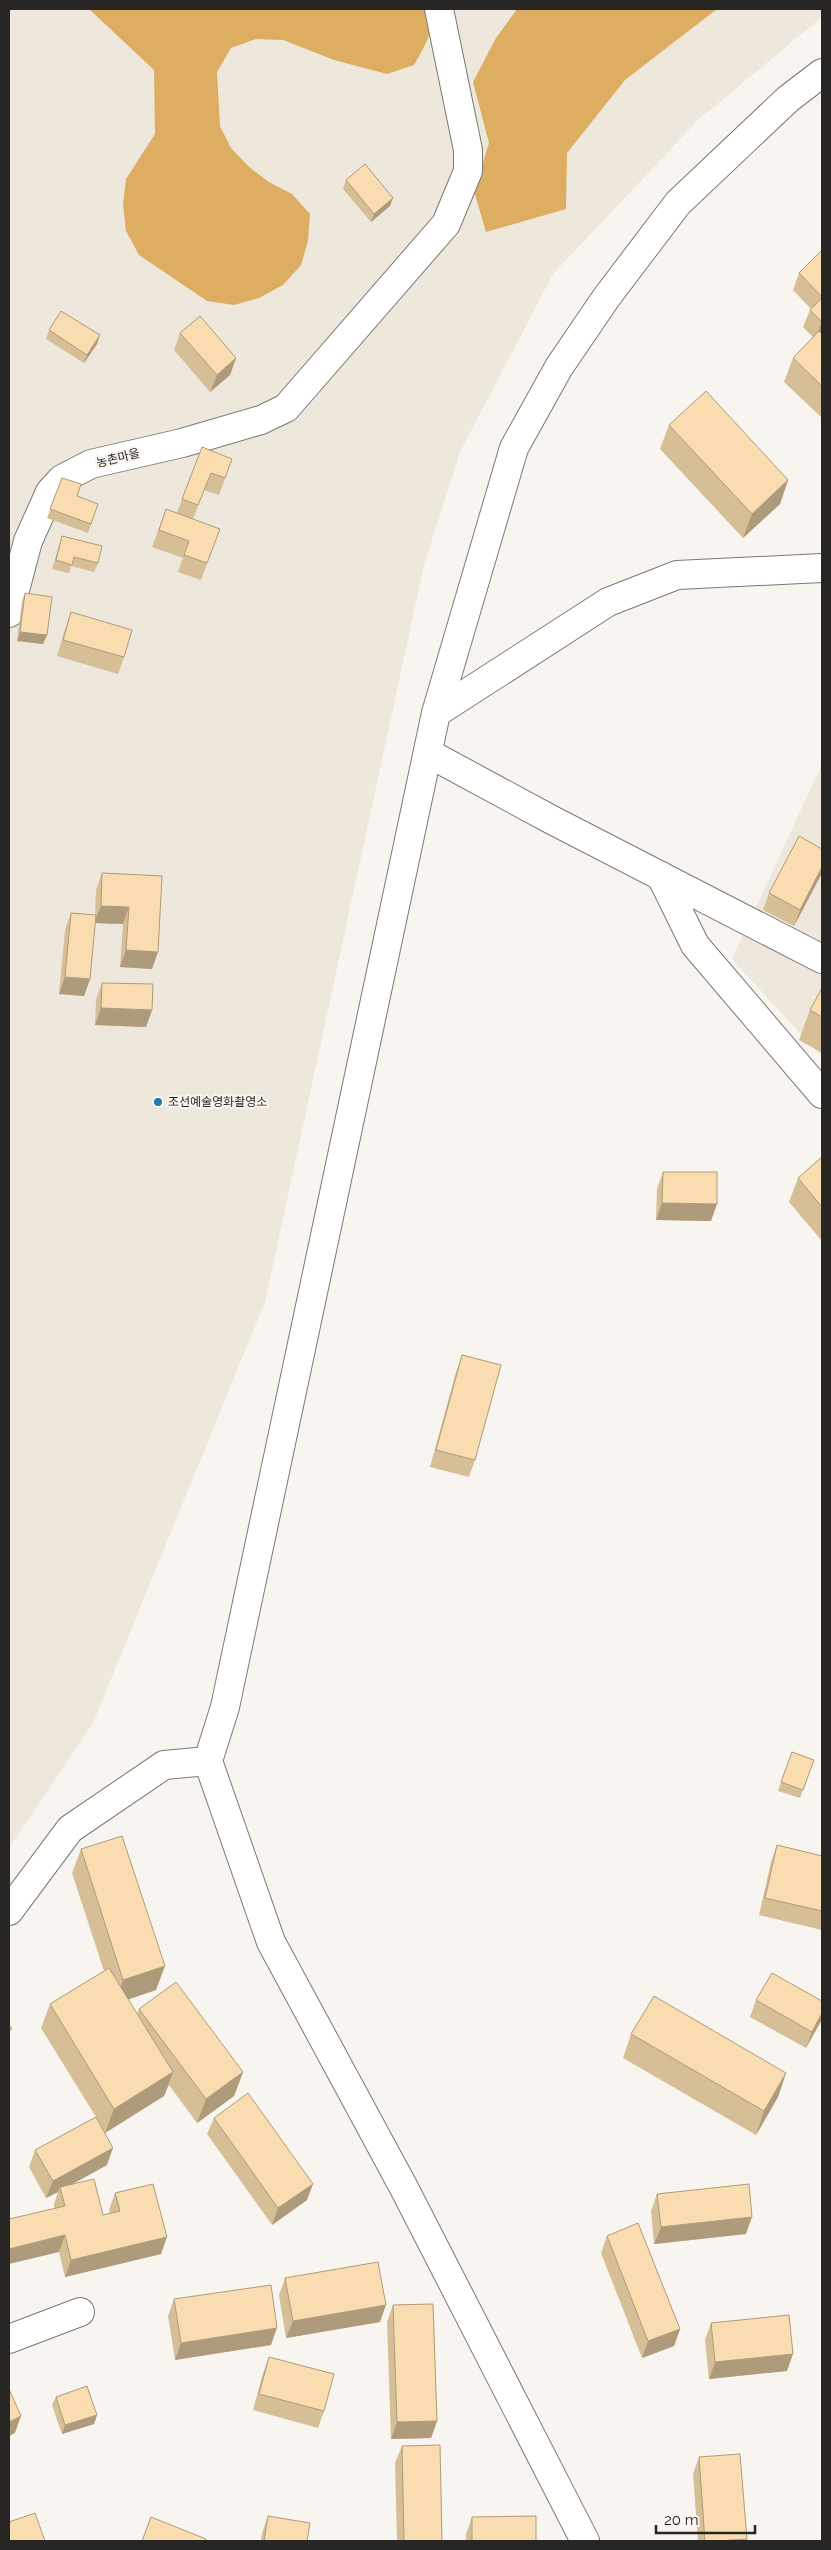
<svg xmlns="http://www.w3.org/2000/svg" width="831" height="2550" font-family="Raleway,'Noto Sans KR',sans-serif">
  <rect width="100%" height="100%" fill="#f8f4ef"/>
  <g fill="#eee7db">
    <path d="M 9,9 L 822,9 L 822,17 L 698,120 L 553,274 L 460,452 L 424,565 L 265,1302 L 93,1723 L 9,1848 Z"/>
    <path d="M 822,764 L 822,1057 L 732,959 Z"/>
  </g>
  <g fill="#ddae61">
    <path d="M 89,9 L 430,9 C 437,28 423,49 414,65 L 387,74 L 334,60 L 283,40 L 256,39 L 231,48 L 217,72 L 220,126 L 231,148 L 249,167 L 269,182 L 292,194 L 310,214 L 308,241 L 301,265 L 283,285 L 259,298 L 234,305 L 207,301 L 139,255 L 126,231 L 123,205 L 126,179 L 155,134 L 154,70 Z"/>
    <path d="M 517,9 L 717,9 L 625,80 L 567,153 L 566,209 L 486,232 L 474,191 L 489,143 L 473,82 L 496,38 Z"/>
  </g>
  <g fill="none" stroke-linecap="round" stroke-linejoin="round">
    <defs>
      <g id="minor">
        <path d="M 9,613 L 28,541 L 50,492 L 62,479 L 91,464 L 182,443 L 261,420 L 286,408 L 446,224 L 468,171 L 468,150 L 439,9"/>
        <path d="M 436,713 L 608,602 L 677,575 L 822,568"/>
        <path d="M 428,753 L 552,820 L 822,959"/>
        <path d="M 661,876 L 695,945 L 822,1094"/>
        <path d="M 208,1761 L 271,1942 L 404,2188 L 585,2541"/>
        <path d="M 9,1911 L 70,1829 L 164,1765 L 208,1761 L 225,1707 L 236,1655 L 436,713 L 514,448 L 559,367 L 606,298 L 678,203 L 788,99 L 822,73"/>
        <path d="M 9,2339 L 80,2312"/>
      </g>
    </defs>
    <use href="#minor" stroke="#7b7874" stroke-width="30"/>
    <use href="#minor" stroke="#fff" stroke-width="28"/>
  </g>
  <g fill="#d6be97">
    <path d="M 346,180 L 393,198 L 390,206 L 371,222 L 343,189 Z"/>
    <path d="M 822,250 L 822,333 L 821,333 L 822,334 L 822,418 L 784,382 L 793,358 L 813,337 L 803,327 L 810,310 L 811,309 L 793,290 L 799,273 Z"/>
    <path d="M 49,330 L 97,344 L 84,363 L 46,339 Z"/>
    <path d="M 180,333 L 236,358 L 230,375 L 210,392 L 174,350 Z"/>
    <path d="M 669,425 L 788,480 L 780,504 L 743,538 L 660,449 Z"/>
    <path d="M 202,447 L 232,459 L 219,495 L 204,490 L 193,519 L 220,529 L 201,580 L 178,572 L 183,558 L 152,547 L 166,509 L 177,513 Z"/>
    <path d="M 62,478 L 77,496 L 98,504 L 88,533 L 47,518 Z"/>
    <path d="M 62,536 L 98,563 L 94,572 L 71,566 L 69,573 L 52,569 Z"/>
    <path d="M 25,593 L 43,644 L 17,641 L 22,601 Z"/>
    <path d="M 71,612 L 124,657 L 118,674 L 57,656 L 65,629 Z"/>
    <path d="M 822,849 L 822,873 L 794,926 L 763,910 L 769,893 Z"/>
    <path d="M 102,873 L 162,876 L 152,969 L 120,967 L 123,924 L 95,923 L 90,979 L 84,996 L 59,994 L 65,930 L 71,913 L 95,915 L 96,890 Z"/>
    <path d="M 102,983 L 152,1010 L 146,1027 L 95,1025 L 96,1000 Z"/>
    <path d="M 822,988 L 822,1053 L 799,1040 L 810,1010 Z"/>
    <path d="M 822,1157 L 822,1241 L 789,1202 L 798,1178 Z"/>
    <path d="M 663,1172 L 711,1221 L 656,1220 L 657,1189 Z"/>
    <path d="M 462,1355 L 475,1460 L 469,1477 L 430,1467 L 456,1372 Z"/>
    <path d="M 792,1752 L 814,1760 L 800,1798 L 778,1791 Z"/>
    <path d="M 777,1845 L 822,1856 L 822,1930 L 759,1915 L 771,1862 Z"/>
    <path d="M 81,1849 L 156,1990 L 128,1999 L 137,2014 L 139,2009 L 243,2072 L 234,2096 L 197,2123 L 169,2085 L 164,2096 L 105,2133 L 99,2122 L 107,2165 L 73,2184 L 103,2215 L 110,2213 L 109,2210 L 115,2193 L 161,2254 L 65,2277 L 59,2252 L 54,2204 L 58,2192 L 46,2198 L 29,2167 L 35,2150 L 96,2117 L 41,2028 L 50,2004 L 104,1971 L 72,1873 Z"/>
    <path d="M 756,2000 L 821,2021 L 806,2048 L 750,2017 Z"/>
    <path d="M 631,2034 L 786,2073 L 778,2097 L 756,2135 L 623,2058 Z"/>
    <path d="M 214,2118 L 307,2200 L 272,2225 L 207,2134 Z"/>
    <path d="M 657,2194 L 746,2234 L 654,2244 L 651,2211 Z"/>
    <path d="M 607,2236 L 680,2329 L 674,2346 L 642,2358 L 601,2253 Z"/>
    <path d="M 285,2278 L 380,2322 L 286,2338 L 279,2295 Z"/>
    <path d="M 174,2299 L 271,2345 L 175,2360 L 168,2316 Z"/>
    <path d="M 393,2305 L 437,2421 L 431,2438 L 391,2439 L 387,2322 Z"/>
    <path d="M 711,2323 L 787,2371 L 709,2379 L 705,2340 Z"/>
    <path d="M 269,2357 L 324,2411 L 318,2428 L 253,2410 L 263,2373 Z"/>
    <path d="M 56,2397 L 97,2415 L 94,2424 L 62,2434 L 52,2405 Z"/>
    <path d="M 402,2446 L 442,2541 L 397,2541 L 395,2463 Z"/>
    <path d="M 699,2457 L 747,2539 L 746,2541 L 698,2541 L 693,2474 Z"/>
    <path d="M 268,2516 L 307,2541 L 261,2541 L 262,2533 Z"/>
    <path d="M 472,2517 L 536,2541 L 466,2541 L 466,2534 Z"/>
  </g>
  <g fill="#ae9b7b">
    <path d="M 393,198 L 390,206 L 371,222 L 374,214 Z"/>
    <path d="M 822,322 L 822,333 L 815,339 Z"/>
    <path d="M 100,335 L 97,344 L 84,363 L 87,355 Z"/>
    <path d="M 236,358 L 230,375 L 210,392 L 217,375 Z"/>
    <path d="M 788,480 L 780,504 L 743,538 L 752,514 Z"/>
    <path d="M 20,632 L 47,635 L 43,644 L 17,641 Z"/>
    <path d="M 822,867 L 822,873 L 794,926 L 800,910 Z"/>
    <path d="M 101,906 L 129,907 L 123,924 L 94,923 Z"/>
    <path d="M 126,950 L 158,952 L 152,969 L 120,967 Z"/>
    <path d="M 65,977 L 90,979 L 84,996 L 59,994 Z"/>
    <path d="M 101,1008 L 152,1010 L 146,1027 L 95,1025 Z"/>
    <path d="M 662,1203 L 717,1204 L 711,1221 L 656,1220 Z"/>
    <path d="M 165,1966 L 156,1990 L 115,2004 L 123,1980 Z"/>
    <path d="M 822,2013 L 821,2021 L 806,2048 L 812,2032 Z"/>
    <path d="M 173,2072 L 164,2096 L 105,2133 L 114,2109 Z"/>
    <path d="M 243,2072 L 234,2096 L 197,2123 L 206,2099 Z"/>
    <path d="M 786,2073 L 778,2097 L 756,2135 L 764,2111 Z"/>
    <path d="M 113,2148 L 107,2165 L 61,2190 L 60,2187 L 58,2192 L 46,2198 L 53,2181 Z"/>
    <path d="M 313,2184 L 307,2200 L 272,2225 L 278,2208 Z"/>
    <path d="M 752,2217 L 746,2234 L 654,2244 L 661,2227 Z"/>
    <path d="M 65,2235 L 59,2252 L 9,2264 L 9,2249 Z"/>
    <path d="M 167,2237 L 161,2254 L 65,2277 L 71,2260 Z"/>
    <path d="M 386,2305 L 380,2322 L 286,2338 L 293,2321 Z"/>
    <path d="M 277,2328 L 271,2345 L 175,2360 L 181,2343 Z"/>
    <path d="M 680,2329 L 674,2346 L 642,2358 L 648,2341 Z"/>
    <path d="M 793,2354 L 787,2371 L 709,2379 L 715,2362 Z"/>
    <path d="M 97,2415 L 94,2424 L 62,2434 L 65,2425 Z"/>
    <path d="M 21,2416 L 15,2433 L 9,2436 L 9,2422 Z"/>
    <path d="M 437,2421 L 431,2438 L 391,2439 L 397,2422 Z"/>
    <path d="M 747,2539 L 746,2541 L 717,2541 Z"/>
  </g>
  <g fill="#f9ddb0" stroke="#ae9b7b">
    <path d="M 365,164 L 393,198 L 374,214 L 346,180 Z"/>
    <path d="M 822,250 L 822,297 L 799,273 Z"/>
    <path d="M 822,298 L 822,322 L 810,310 Z"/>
    <path d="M 61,311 L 100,335 L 87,355 L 49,330 Z"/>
    <path d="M 200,316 L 236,358 L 217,375 L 180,333 Z"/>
    <path d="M 819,331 L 822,334 L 822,386 L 793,358 Z"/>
    <path d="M 706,391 L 788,480 L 752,514 L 669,425 Z"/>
    <path d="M 202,447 L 232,459 L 225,478 L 211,473 L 198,505 L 182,499 Z"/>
    <path d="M 62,478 L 81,484 L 77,496 L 98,504 L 91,524 L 50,509 Z"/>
    <path d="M 166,509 L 220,529 L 207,563 L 184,555 L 189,541 L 159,530 Z"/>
    <path d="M 62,536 L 102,546 L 98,563 L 74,557 L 72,565 L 56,560 Z"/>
    <path d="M 25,593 L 52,597 L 47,635 L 20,632 Z"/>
    <path d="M 71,612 L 132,630 L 124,657 L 63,640 Z"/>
    <path d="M 799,836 L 822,849 L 822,867 L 800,910 L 769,893 Z"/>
    <path d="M 102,873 L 162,876 L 158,952 L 126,950 L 129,907 L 101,906 Z"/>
    <path d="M 71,913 L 96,915 L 90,979 L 65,977 Z"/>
    <path d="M 102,983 L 153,984 L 152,1010 L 101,1008 Z"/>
    <path d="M 822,988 L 822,1017 L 810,1010 Z"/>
    <path d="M 822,1157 L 822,1207 L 798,1178 Z"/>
    <path d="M 663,1172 L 717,1172 L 717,1204 L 662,1203 Z"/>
    <path d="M 462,1355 L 501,1365 L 475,1460 L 436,1450 Z"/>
    <path d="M 792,1752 L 814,1760 L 803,1790 L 781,1782 Z"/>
    <path d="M 122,1836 L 165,1966 L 123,1980 L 81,1849 Z"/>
    <path d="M 777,1845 L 822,1856 L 822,1911 L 765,1898 Z"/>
    <path d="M 109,1968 L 173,2072 L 114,2109 L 50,2004 Z"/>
    <path d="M 772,1973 L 822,2001 L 822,2013 L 812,2032 L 756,2000 Z"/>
    <path d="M 176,1982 L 243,2072 L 206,2099 L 139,2009 Z"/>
    <path d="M 654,1996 L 786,2073 L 764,2111 L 631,2034 Z"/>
    <path d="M 9,2026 L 12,2028 L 9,2032 Z"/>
    <path d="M 248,2093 L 313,2184 L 278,2208 L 214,2118 Z"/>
    <path d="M 96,2117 L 113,2148 L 53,2181 L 35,2150 Z"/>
    <path d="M 94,2179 L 103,2215 L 120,2211 L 115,2193 L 153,2184 L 167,2237 L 71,2260 L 65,2235 L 9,2249 L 9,2219 L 65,2206 L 60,2187 Z"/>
    <path d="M 749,2184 L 752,2217 L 661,2227 L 657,2194 Z"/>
    <path d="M 638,2223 L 680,2329 L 648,2341 L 607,2236 Z"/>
    <path d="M 378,2262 L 386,2305 L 293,2321 L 285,2278 Z"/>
    <path d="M 271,2285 L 277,2328 L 181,2343 L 174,2299 Z"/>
    <path d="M 433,2304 L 437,2421 L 397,2422 L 393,2305 Z"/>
    <path d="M 789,2315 L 793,2354 L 715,2362 L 711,2323 Z"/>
    <path d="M 269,2357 L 334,2374 L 324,2411 L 259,2394 Z"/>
    <path d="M 87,2386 L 97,2415 L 65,2425 L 56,2397 Z"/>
    <path d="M 9,2389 L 21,2416 L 9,2422 Z"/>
    <path d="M 440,2445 L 442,2541 L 404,2541 L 402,2446 Z"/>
    <path d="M 740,2454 L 747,2539 L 717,2541 L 705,2541 L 699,2457 Z"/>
    <path d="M 35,2513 L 45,2541 L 9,2541 L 9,2522 Z"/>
    <path d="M 268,2516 L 310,2523 L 307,2541 L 264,2541 Z"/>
    <path d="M 536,2516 L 536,2541 L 472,2541 L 472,2517 Z"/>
    <path d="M 151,2517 L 206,2539 L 205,2541 L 142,2541 Z"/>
  </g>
  <circle fill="#1581a9" stroke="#f8f4ef" stroke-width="2" cx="158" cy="1102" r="5"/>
  <g text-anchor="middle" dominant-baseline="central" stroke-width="4" stroke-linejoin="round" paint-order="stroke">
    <g font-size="12" fill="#272624" stroke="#f8f4ef">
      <text transform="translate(118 458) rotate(-14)">농촌마을</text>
    </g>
    <g font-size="12" fill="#272624" stroke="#f8f4ef" text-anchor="start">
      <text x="168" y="1102">조선예술영화촬영소</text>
    </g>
  </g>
  <rect width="831" height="2550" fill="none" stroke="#272624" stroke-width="20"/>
  <path d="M656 2525v8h99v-8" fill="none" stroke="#272624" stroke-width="2.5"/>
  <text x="664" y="2525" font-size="15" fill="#272624" stroke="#f8f4ef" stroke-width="4" paint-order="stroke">20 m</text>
</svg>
